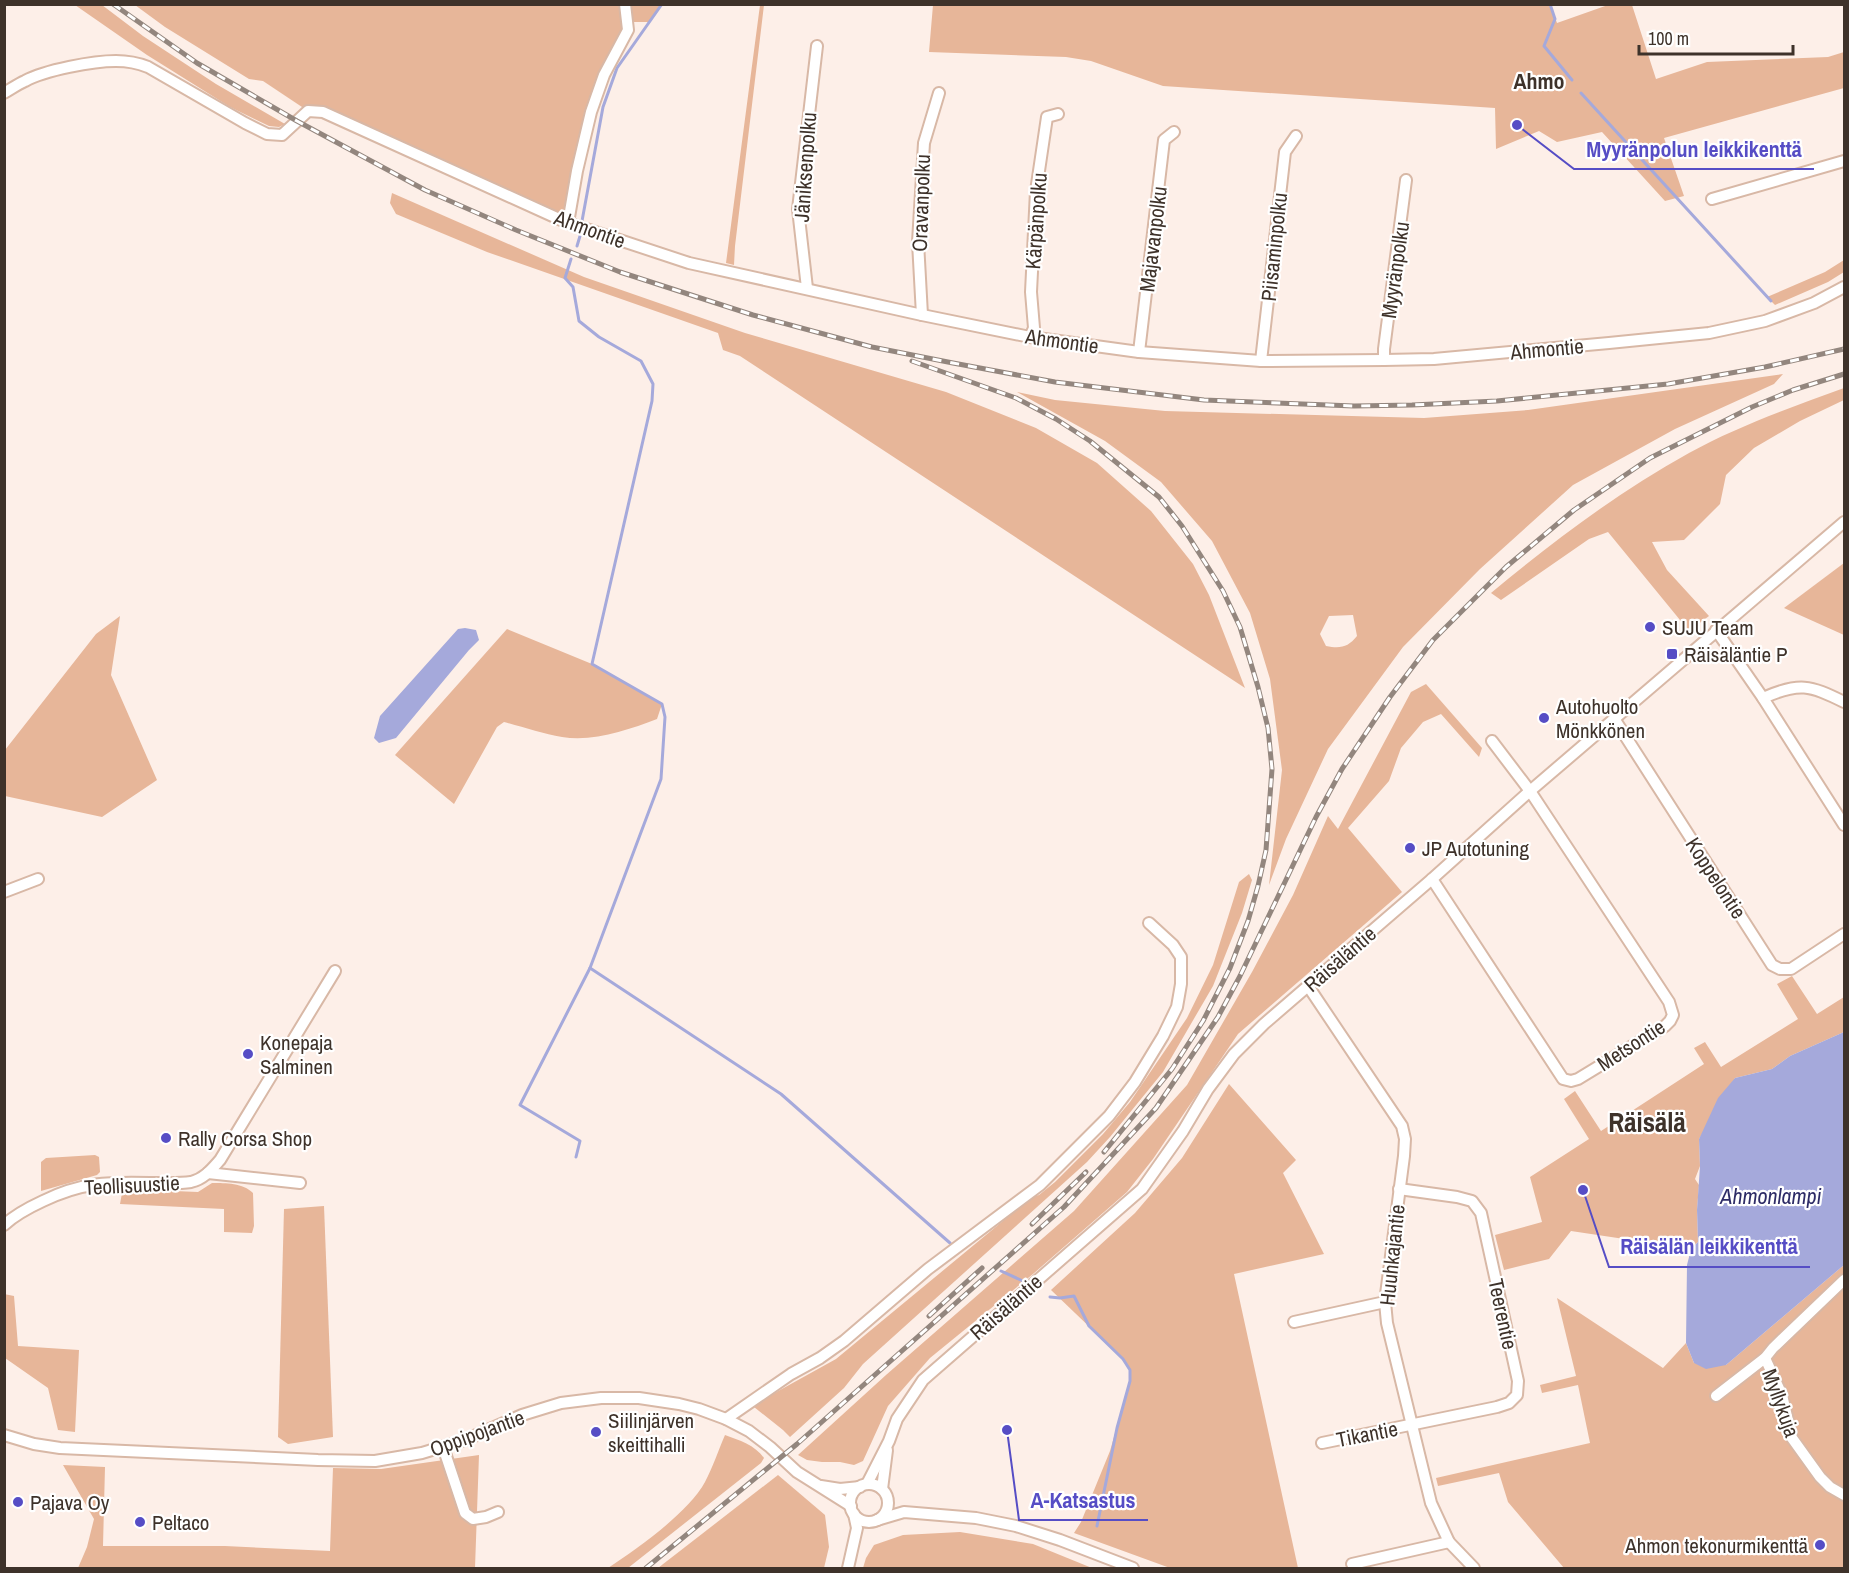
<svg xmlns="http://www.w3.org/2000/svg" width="1849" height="1573" font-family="'Archivo Narrow',sans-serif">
  <rect width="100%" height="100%" fill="#fdefe8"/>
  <g fill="#e7b699" fill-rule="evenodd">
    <path d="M 1550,4 L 1557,23 L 1608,5 L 1632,5 L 1656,79 L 1707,62 L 1828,57 L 1844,52 L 1844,88 L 1664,138 L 1684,196 L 1665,201 L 1602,132 L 1557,142 L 1539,131 L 1496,149 L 1495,108 L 1163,86 L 1091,61 L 1066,57 L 929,52 L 933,5 Z"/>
    <path d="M 75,5 L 102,5 L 143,36 L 216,84 L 285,124 L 279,127 L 269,126 L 230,107 L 147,55 Z"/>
    <path d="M 135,5 L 662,5 L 650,22 L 632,22 L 604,75 L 568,223 L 308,111 L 263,81 L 249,79 L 165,27 Z"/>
    <path d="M 760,5 L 764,5 L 735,246 L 734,265 L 726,263 Z"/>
    <path d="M 392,193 L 584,277 L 745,333 L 946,392 L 1036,428 L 1097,463 L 1151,511 L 1193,564 L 1209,595 L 1245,688 L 740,356 L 723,350 L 718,333 L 487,252 L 396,214 L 390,203 Z"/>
    <path d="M 1844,260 L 1844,272 L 1828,282 L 1775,305 L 1767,297 L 1825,272 Z"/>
    <path d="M 1783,374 L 1774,384 L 1675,429 L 1573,485 L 1480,569 L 1403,647 L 1328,749 L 1286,839 L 1269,885 L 1282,770 L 1270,679 L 1250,613 L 1212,541 L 1161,482 L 1105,441 L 1017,392 L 1055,400 L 1165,411 L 1424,418 L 1528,410 ZM 1353,615 L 1357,636 C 1348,647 1341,649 1326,646 L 1320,634 L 1329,616 Z"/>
    <path d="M 1844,388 L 1844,400 L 1800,421 L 1754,448 L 1726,475 L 1720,504 L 1684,540 L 1652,542 L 1667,570 L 1709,616 L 1689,631 L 1608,532 L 1589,539 L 1501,600 L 1491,593 C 1555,540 1617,493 1689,453 C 1738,426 1792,407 1844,388 Z"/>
    <path d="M 1844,563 L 1844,635 L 1784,608 Z"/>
    <path d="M 120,616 L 111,675 L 157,780 L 102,817 L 5,796 L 5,750 L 96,634 Z"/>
    <path d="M 507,629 L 592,664 L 662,704 L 657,719 C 628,730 594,742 562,737 C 543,734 523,727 504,722 L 497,727 L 454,804 L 395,755 Z"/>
    <path d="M 1426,684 L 1482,748 L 1479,757 L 1441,714 L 1423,722 L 1401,748 L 1389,781 L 1348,828 L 1402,892 L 1238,1034 L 1153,1159 L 1127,1192 L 1033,1274 L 930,1358 L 888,1406 L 863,1461 L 854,1465 L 840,1462 L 822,1462 L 807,1460 L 798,1455 L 886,1375 L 1074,1211 L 1187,1085 L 1252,972 L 1293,895 L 1328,816 L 1338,829 L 1411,692 Z"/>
    <path d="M 1249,874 L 1252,880 L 1242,913 L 1213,986 L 1163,1072 L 1110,1137 L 1087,1162 L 863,1364 L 844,1388 L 790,1437 L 783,1430 L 754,1407 L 762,1400 L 836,1359 L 1032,1197 L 1039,1195 L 1055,1182 L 1103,1134 L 1130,1102 L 1187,1018 L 1213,965 L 1239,882 Z"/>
    <path d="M 1792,976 L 1817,1014 L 1844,997 L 1844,1032 L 1790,1056 L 1772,1069 L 1735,1078 L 1699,1139 L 1700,1166 L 1695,1179 L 1699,1185 L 1697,1210 L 1698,1242 L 1691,1249 L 1571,1231 L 1549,1259 L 1504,1270 L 1495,1235 L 1542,1222 L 1530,1177 L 1589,1139 L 1564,1099 L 1575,1091 L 1601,1131 L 1704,1064 L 1694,1048 L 1705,1042 L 1721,1067 L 1798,1019 L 1777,984 Z"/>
    <path d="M 1229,1084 L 1296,1160 L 1283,1173 L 1324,1254 L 1234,1274 L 1298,1568 L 1170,1568 L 1074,1533 L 1081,1522 L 1110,1451 L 1130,1381 L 1130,1370 L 1123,1359 L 1051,1290 L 1135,1213 L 1182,1158 Z"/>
    <path d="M 95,1155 L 99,1157 L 100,1172 L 97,1175 L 41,1191 L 41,1162 L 46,1158 Z"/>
    <path d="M 212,1183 C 226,1183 243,1183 253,1193 L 254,1226 L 252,1233 L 224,1232 L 224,1209 L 120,1204 L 122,1193 L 125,1189 L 198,1192 Z"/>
    <path d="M 324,1206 L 333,1437 L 288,1444 L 278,1437 L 284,1209 Z"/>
    <path d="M 1844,1265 L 1844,1568 L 1564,1568 L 1508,1502 L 1499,1473 L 1438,1486 L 1436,1478 L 1590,1443 L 1578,1385 L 1542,1393 L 1540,1385 L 1576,1376 L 1557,1298 L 1663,1368 L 1686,1343 L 1694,1363 L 1726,1365 Z"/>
    <path d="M 4,1294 L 14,1296 L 18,1346 L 79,1350 L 75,1432 L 58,1430 L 48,1388 L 5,1358 Z"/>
    <path d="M 725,1435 C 739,1440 755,1445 764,1458 L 761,1463 L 628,1568 L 608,1568 C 637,1549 688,1513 705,1482 C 713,1467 718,1451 725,1435 Z"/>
    <path d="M 479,1455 L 475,1568 L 78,1568 L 87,1547 L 94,1519 L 63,1465 L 105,1467 L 103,1546 L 225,1546 L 330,1551 L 333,1468 L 381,1469 Z"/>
    <path d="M 778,1475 L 825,1515 L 829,1547 L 824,1568 L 658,1568 Z"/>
    <path d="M 960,1532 L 1033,1544 L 1092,1568 L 863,1568 L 866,1558 L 874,1545 L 903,1535 Z"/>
  </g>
  <g fill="#a5a9db">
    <path d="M 465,628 L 476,630 L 479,640 L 469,650 L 396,738 L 379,743 L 374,738 L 380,716 L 458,629 Z"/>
    <path d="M 1844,1032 L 1844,1265 L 1726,1365 L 1706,1369 L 1694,1363 L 1686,1343 L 1687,1265 L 1691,1249 L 1698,1242 L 1697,1210 L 1700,1166 L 1699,1139 L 1718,1098 L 1735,1078 L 1772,1069 L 1790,1056 Z"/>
  </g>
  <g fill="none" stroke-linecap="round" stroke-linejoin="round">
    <g stroke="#a5a9db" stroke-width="3">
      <path d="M 1550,4 L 1555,19 L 1544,46 L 1572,80"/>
      <path d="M 1581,93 L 1771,301"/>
      <path d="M 582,221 L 603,107 L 617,68 L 662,4"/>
      <path d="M 577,246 L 580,236"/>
      <path d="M 571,259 L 565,278 L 573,287 L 579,321 L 599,337 L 641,361 L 653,384 L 652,401 L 592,664 L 662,704 L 665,717 L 661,779 L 590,968 L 520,1105 L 580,1141 L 576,1157"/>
      <path d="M 590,968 L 781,1094 L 950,1243"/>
      <path d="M 1001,1271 L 1023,1281"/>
      <path d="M 1050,1297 L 1060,1298 L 1074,1296 L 1089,1326 L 1123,1359 L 1130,1370 L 1130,1381 L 1117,1428 L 1097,1526"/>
    </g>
    <defs>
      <g id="minor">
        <path d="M 4,93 C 11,89 18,84 25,81 C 45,70 93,61 116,61 C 128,61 138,63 148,67 L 245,123 L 267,134 L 282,135 L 308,111 L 323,112 L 568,223 L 689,263 L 922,315 L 1030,337 L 1139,352 L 1261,361 L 1384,360 L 1434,359 L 1609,343 L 1709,333 L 1765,321 L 1814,303 L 1844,287"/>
        <path d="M 1712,199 L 1844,161"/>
        <path d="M 568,223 L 577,171 L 591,112 L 604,75 L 628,30 L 625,4"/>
        <path d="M 807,288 L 798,209 L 817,46"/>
        <path d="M 922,315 L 918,242 L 924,143 L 939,93"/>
        <path d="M 1030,337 L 1034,328 L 1031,292 L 1036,191 L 1047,117 L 1058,114"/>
        <path d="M 1139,352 L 1164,140 L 1174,132"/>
        <path d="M 1384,360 L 1384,349 L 1406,180"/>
        <path d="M 1261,361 L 1285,152 L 1296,136"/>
        <path d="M 1716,630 L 1763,698 L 1844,825"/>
        <path d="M 1763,698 C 1799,682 1810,685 1844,702"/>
        <path d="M 1615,720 L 1772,965 L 1780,969 L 1791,969 L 1844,934"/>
        <path d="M 1432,879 L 1563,1079 L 1571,1081 L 1578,1079 L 1665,1026 L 1670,1021 L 1673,1015 L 1669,1002 L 1530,791 L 1492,741"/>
        <path d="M 4,892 L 38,879"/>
        <path d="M 1308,986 L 1402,1126 L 1405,1139 L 1404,1156 L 1385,1302 L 1387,1323 L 1431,1503 L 1449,1542 L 1474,1568"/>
        <path d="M 208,1173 L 300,1183"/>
        <path d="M 4,1225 C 15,1215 30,1207 43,1201 C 82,1182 108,1182 150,1183 C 163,1183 178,1184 191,1182 C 204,1179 212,1169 220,1160 L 335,971"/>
        <path d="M 1294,1322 L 1385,1302"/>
        <path d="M 1765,1358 L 1782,1395 L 1792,1438 L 1820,1477 L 1830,1487 L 1844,1495"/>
        <path d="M 1716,1396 L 1765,1358 L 1773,1348 L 1844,1280"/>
        <path d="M 726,1419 L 791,1374 L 820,1358 L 844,1341 L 928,1269 L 1040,1185 L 1109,1116 L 1135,1082 L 1163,1036 L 1177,1007 L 1181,984 L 1181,957 L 1173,945 L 1149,923"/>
        <path d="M 4,1435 L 34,1444 L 60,1448 L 318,1460 L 375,1461 L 422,1453 L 465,1440 L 522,1415 L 561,1403 L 601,1398 L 639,1398 L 679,1404 L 699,1409 L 726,1419 L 749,1431 L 770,1447 L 797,1472 L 851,1506"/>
        <path d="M 1322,1443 L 1497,1407 L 1509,1403 L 1517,1395 L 1518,1381 L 1481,1213 L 1472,1201 L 1457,1197 L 1399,1189"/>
        <path d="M 443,1447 L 465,1513 L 473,1519 L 486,1517 L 498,1512"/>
        <path d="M 867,1484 L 889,1441 L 897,1419 L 923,1380 L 1142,1189 L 1183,1131 L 1208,1089 L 1234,1054 L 1264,1024 L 1432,879 L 1530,791 L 1844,522"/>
        <circle cx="869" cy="1503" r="19"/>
        <path d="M 821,1486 L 840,1489 L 860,1487"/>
        <path d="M 882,1489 L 887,1450"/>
        <path d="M 877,1520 L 904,1512 L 976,1518 L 1016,1526 L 1060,1540 L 1133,1568"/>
        <path d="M 1352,1564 L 1449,1542"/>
        <path d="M 848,1568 L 857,1528 L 854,1514"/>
      </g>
    </defs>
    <use href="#minor" stroke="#d8b8a6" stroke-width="14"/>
    <use href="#minor" stroke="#fff" stroke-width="10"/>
    <defs>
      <g id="rail">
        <path d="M 113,4 L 197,63 L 297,121 L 425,190 L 516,230 L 620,272 L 753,315 L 872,347 L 953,363 L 1055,382 L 1204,400 L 1354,406 L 1412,405 L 1497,401 L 1668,384 L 1765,367 L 1844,349"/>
        <path d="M 912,361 L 1016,398 L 1056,419 L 1090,441 L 1159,497 L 1182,526 L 1223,591 L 1240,627 L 1258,687 L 1268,728 L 1272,769 L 1266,850 L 1258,886 L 1248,921 L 1230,968 L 1203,1021 L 1172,1069 L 1104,1152"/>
        <path d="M 1032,1224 L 1086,1172"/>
        <path d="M 929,1316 L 982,1268"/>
        <path d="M 646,1568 L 797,1444 L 1064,1207 L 1156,1108 L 1218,1017 L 1240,976 L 1316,817 L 1342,769 L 1390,697 L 1433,640 L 1506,567 L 1574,510 L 1650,458 L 1752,407 L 1793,390 L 1844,374"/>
      </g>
    </defs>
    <use href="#rail" stroke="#93867e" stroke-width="5"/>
    <use href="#rail" stroke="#fff" stroke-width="3" stroke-dasharray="9" stroke-linecap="butt"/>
  </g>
  <g fill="#564dc5" stroke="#fff" stroke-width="2">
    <circle cx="1650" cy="627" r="6"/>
    <rect x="1666" y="648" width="12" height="12" rx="3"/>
    <circle cx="1544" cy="718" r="6"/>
    <circle cx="1410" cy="848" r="6"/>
    <circle cx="248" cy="1054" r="6"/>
    <circle cx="166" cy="1138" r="6"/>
    <circle cx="596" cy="1432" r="6"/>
    <circle cx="18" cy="1502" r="6"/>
    <circle cx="140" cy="1522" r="6"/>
    <circle cx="1820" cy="1545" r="6"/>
  </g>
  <g text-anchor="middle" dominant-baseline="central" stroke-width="4.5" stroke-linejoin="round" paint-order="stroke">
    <g font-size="21" fill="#3e322a" stroke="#fff">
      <text transform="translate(805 167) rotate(-86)">Jäniksenpolku</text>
      <text transform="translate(921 203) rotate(-88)">Oravanpolku</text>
      <text transform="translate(1036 221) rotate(-86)">Kärpänpolku</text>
      <text transform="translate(590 229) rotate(20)">Ahmontie</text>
      <text transform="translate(1153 239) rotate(-83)">Majavanpolku</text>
      <text transform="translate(1274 247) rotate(-84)">Piisaminpolku</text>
      <text transform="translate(1395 270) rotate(-82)">Myyränpolku</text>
      <text transform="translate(1062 341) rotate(8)">Ahmontie</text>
      <text transform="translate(1547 349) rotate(-5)">Ahmontie</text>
      <text transform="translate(1716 878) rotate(57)">Koppelontie</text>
      <text transform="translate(1340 959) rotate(-41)">Räisäläntie</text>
      <text transform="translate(1631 1045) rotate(-33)">Metsontie</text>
      <text transform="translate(132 1185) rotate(-3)">Teollisuustie</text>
      <text transform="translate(1392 1255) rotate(-84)">Huuhkajantie</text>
      <text transform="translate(1006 1307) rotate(-41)">Räisäläntie</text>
      <text transform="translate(1503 1314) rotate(78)">Teerentie</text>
      <text transform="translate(1781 1403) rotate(70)">Myllykuja</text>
      <text transform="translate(477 1433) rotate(-20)">Oppipojantie</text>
      <text transform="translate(1367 1434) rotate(-11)">Tikantie</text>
    </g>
    <g font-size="21" fill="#3e322a" stroke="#fff" text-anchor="start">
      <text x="1662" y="627">SUJU Team</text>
      <text x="1684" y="654">Räisäläntie P</text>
      <text x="1556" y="706">Autohuolto<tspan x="1556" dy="24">Mönkkönen</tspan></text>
      <text x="1422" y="848">JP Autotuning</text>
      <text x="260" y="1042">Konepaja<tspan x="260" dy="24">Salminen</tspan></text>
      <text x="178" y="1138">Rally Corsa Shop</text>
      <text x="608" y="1420">Siilinjärven<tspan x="608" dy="24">skeittihalli</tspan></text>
      <text x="30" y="1502">Pajava Oy</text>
      <text x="152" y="1522">Peltaco</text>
      <text x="1808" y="1545" text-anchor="end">Ahmon tekonurmikenttä</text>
    </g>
    <g font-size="22" font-weight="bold" fill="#3e322a" stroke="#fff">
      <text x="1539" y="81">Ahmo</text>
    </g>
    <g font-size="22" font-style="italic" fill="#2d2b66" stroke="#fff">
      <text x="1771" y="1196">Ahmonlampi</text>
    </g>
    <g font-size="27" font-weight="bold" fill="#3e322a" stroke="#fff">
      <text x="1647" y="1122">Räisälä</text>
    </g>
  </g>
  <path fill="none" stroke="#564dc5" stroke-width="2" d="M1517 125L1574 169H1814M1583 1190L1609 1267H1810M1007 1430L1019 1520H1148"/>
  <g fill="#564dc5" stroke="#fff" stroke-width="2">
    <circle cx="1517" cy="125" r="6"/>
    <circle cx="1583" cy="1190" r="6"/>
    <circle cx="1007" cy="1430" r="6"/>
  </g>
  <g font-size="22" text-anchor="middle" font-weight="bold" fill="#564dc5" stroke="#fff" stroke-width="4.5" stroke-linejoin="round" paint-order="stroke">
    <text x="1694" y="157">Myyränpolun leikkikenttä</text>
    <text x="1709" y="1254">Räisälän leikkikenttä</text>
    <text x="1083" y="1508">A-Katsastus</text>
  </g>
  <rect width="1849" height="1573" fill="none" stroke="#3e322a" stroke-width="12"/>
  <path d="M1639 45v9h154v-9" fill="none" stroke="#3e322a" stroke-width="3"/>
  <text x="1648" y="45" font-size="18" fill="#3e322a" stroke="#ffffff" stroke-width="4.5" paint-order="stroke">100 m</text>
</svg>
